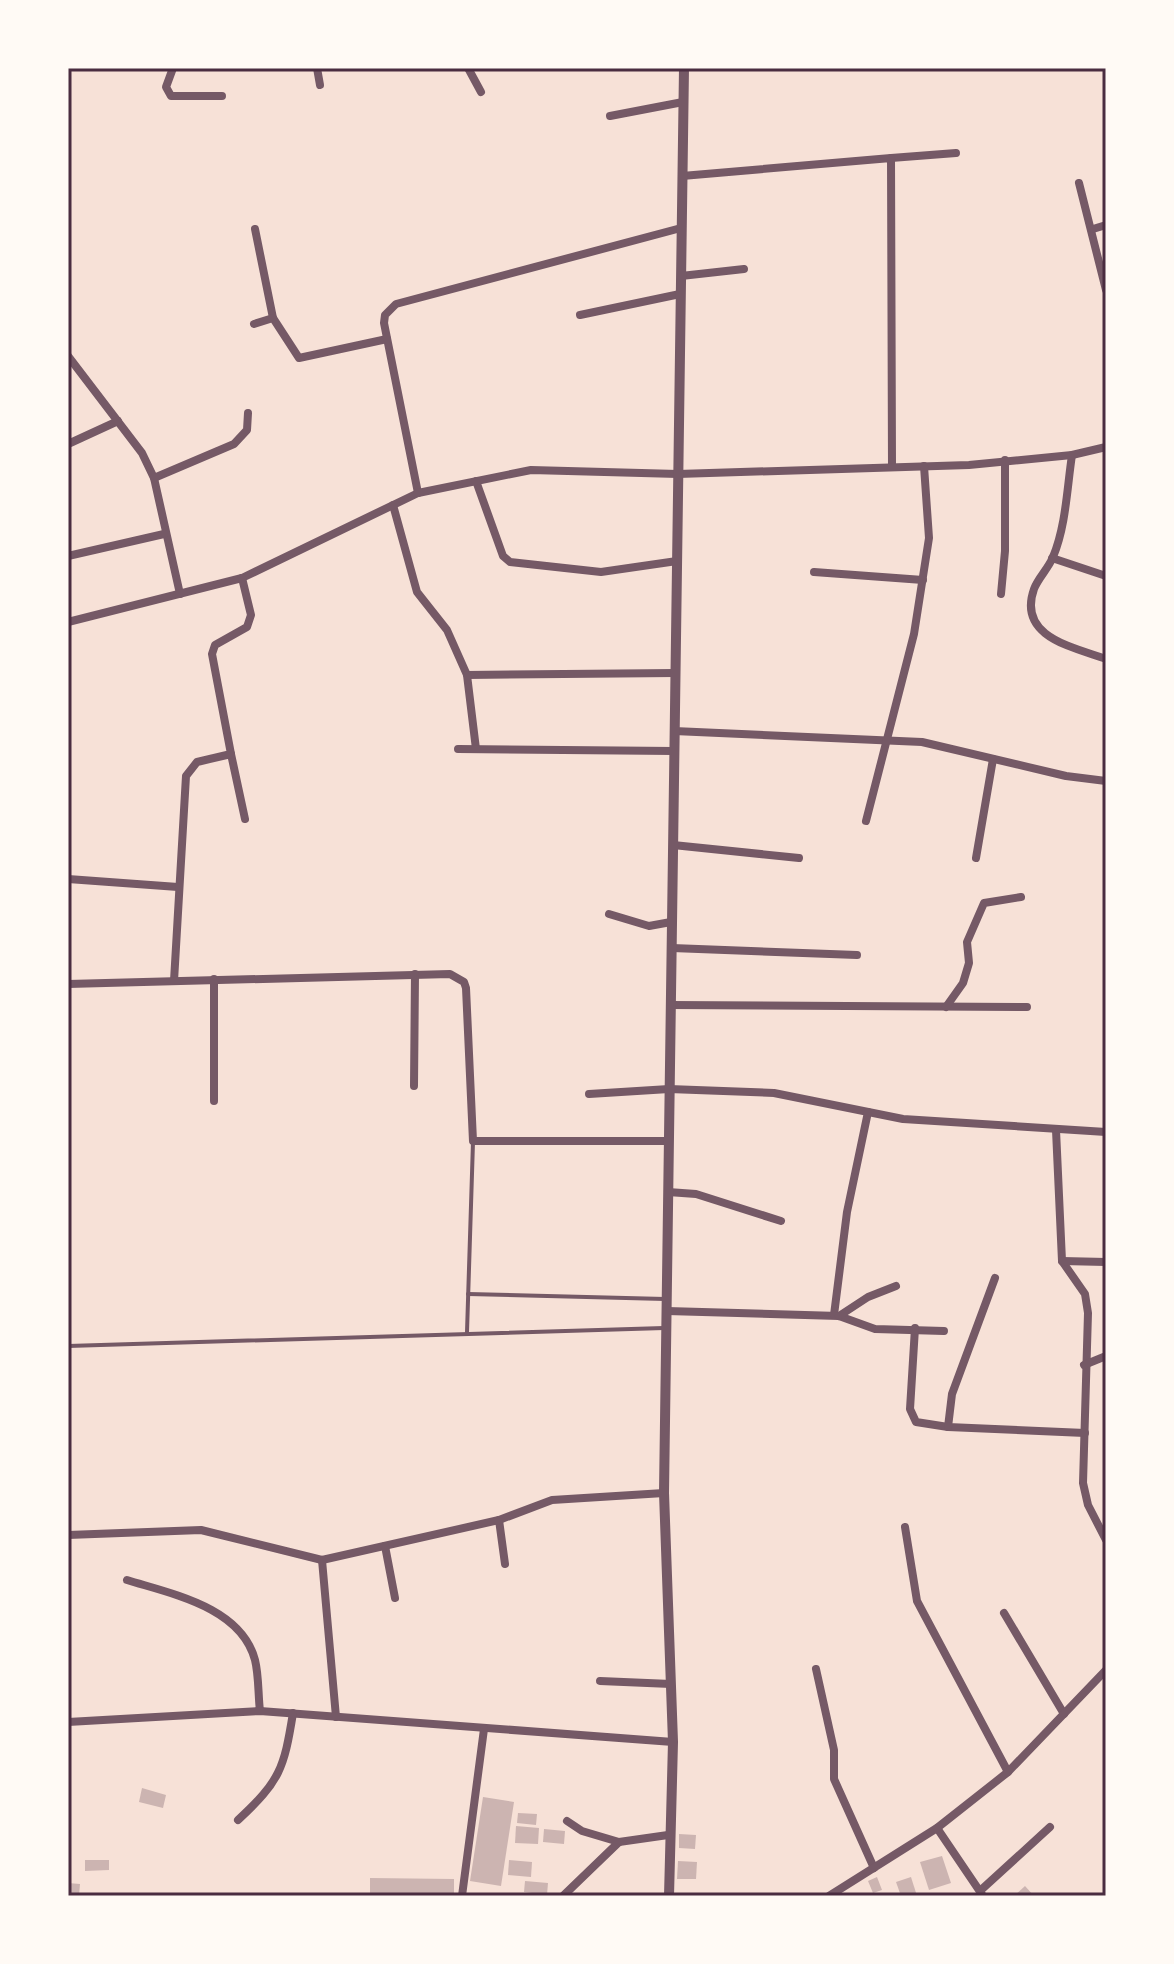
<svg xmlns="http://www.w3.org/2000/svg" width="1174" height="1964" font-family="'PT Sans Narrow',sans-serif">
  <rect width="100%" height="100%" fill="#f7e1d7"/>
  <g fill="#ccb4b1">
    <path d="M 142,1788 L 166,1795 L 163,1808 L 139,1802 Z"/>
    <path d="M 483,1797 L 514,1802 L 501,1886 L 470,1881 Z"/>
    <path d="M 518,1813 L 537,1814 L 536,1825 L 517,1823 Z"/>
    <path d="M 516,1826 L 539,1828 L 538,1844 L 515,1843 Z"/>
    <path d="M 544,1829 L 565,1831 L 564,1844 L 543,1842 Z"/>
    <path d="M 679,1834 L 696,1835 L 695,1849 L 679,1848 Z"/>
    <path d="M 942,1856 L 951,1883 L 929,1890 L 920,1862 Z"/>
    <path d="M 85,1860 L 109,1860 L 109,1870 L 85,1871 Z"/>
    <path d="M 509,1860 L 532,1862 L 531,1877 L 508,1875 Z"/>
    <path d="M 678,1861 L 697,1862 L 696,1879 L 677,1879 Z"/>
    <path d="M 877,1877 L 882,1890 L 873,1893 L 868,1881 Z"/>
    <path d="M 911,1877 L 917,1896 L 901,1896 L 896,1882 Z"/>
    <path d="M 370,1878 L 454,1879 L 454,1896 L 370,1896 Z"/>
    <path d="M 525,1881 L 548,1883 L 547,1895 L 524,1892 Z"/>
    <path d="M 68,1883 L 80,1884 L 79,1896 L 68,1896 Z"/>
    <path d="M 1025,1886 L 1034,1896 L 1014,1896 Z"/>
  </g>
  <g fill="none" stroke-linecap="round" stroke-linejoin="round">
    <g stroke="#755966" stroke-width="4">
      <path d="M 468,1294 L 665,1299"/>
      <path d="M 467,1332 L 473,1142"/>
      <path d="M 68,1346 L 664,1328"/>
    </g>
    <g stroke="#755966" stroke-width="8">
      <path d="M 173,68 L 166,87 L 171,96 L 222,96"/>
      <path d="M 317,68 L 320,85"/>
      <path d="M 468,68 L 481,92"/>
      <path d="M 610,116 L 683,102"/>
      <path d="M 891,158 L 956,153"/>
      <path d="M 682,176 L 891,158 L 892,467"/>
      <path d="M 1079,183 L 1106,290"/>
      <path d="M 255,229 L 273,318"/>
      <path d="M 1093,229 L 1106,225"/>
      <path d="M 681,276 L 744,269"/>
      <path d="M 580,315 L 680,294"/>
      <path d="M 254,324 L 273,318 L 299,358 L 387,339"/>
      <path d="M 68,356 L 142,453 L 154,478 L 180,594"/>
      <path d="M 68,444 L 118,421"/>
      <path d="M 1072,455 C 1067,488 1066,526 1053,557 C 1048,569 1038,578 1034,589 C 1017,637 1073,647 1106,659"/>
      <path d="M 154,478 L 234,444 L 247,430 L 248,413"/>
      <path d="M 476,481 L 503,556 L 510,562 L 601,572 L 677,561"/>
      <path d="M 418,493 L 384,323 L 385,315 L 396,304 L 681,228"/>
      <path d="M 393,505 L 417,592 L 447,630 L 467,675 L 675,673"/>
      <path d="M 68,556 L 164,534"/>
      <path d="M 1052,558 L 1106,576"/>
      <path d="M 814,572 L 923,580"/>
      <path d="M 1001,594 L 1005,551 L 1005,460"/>
      <path d="M 68,622 L 242,578 L 418,493 L 531,470 L 678,474 L 969,465 L 1072,455 L 1106,447"/>
      <path d="M 467,675 L 476,749"/>
      <path d="M 674,731 L 922,742 L 1066,776 L 1106,781"/>
      <path d="M 458,749 L 674,751"/>
      <path d="M 231,754 L 245,819"/>
      <path d="M 866,821 L 914,634 L 929,538 L 924,466"/>
      <path d="M 673,845 L 799,858"/>
      <path d="M 976,858 L 993,759"/>
      <path d="M 68,879 L 178,887"/>
      <path d="M 609,914 L 649,926 L 671,922"/>
      <path d="M 672,948 L 857,955"/>
      <path d="M 214,979 L 214,1101"/>
      <path d="M 174,981 L 186,776 L 197,762 L 231,754 L 212,654 L 215,645 L 247,627 L 251,615 L 242,578"/>
      <path d="M 68,984 L 450,974 L 464,982 L 466,988 L 473,1141 L 668,1141"/>
      <path d="M 670,1005 L 1027,1007"/>
      <path d="M 946,1007 L 963,983 L 969,963 L 967,942 L 984,903 L 1021,897"/>
      <path d="M 414,1086 L 415,974"/>
      <path d="M 589,1094 L 669,1089 L 774,1093 L 903,1119 L 1106,1132"/>
      <path d="M 1056,1130 L 1062,1261 L 1085,1294 L 1088,1313 L 1083,1483 L 1088,1505 L 1106,1540"/>
      <path d="M 668,1192 L 696,1194 L 781,1221"/>
      <path d="M 1062,1261 L 1106,1262"/>
      <path d="M 667,1311 L 839,1316 L 875,1329 L 944,1331"/>
      <path d="M 834,1315 L 847,1212 L 868,1112"/>
      <path d="M 839,1316 L 868,1297 L 896,1286"/>
      <path d="M 915,1328 L 910,1409 L 916,1422 L 948,1427 L 1085,1433"/>
      <path d="M 1084,1365 L 1106,1356"/>
      <path d="M 948,1427 L 952,1394 L 995,1278"/>
      <path d="M 499,1520 L 505,1564"/>
      <path d="M 905,1527 L 917,1601 L 1008,1772"/>
      <path d="M 68,1535 L 201,1530 L 322,1560 L 499,1520 L 552,1500 L 664,1493"/>
      <path d="M 385,1546 L 395,1598"/>
      <path d="M 322,1560 L 336,1717"/>
      <path d="M 127,1580 C 172,1594 241,1607 255,1660 C 259,1676 258,1695 260,1711"/>
      <path d="M 1004,1613 L 1064,1714"/>
      <path d="M 816,1669 L 834,1750 L 834,1779 L 874,1868"/>
      <path d="M 600,1681 L 671,1684"/>
      <path d="M 68,1722 L 260,1711 L 673,1742"/>
      <path d="M 238,1820 C 280,1781 284,1769 293,1713"/>
      <path d="M 567,1821 L 582,1831 L 619,1842"/>
      <path d="M 937,1828 L 983,1896"/>
      <path d="M 981,1890 L 1050,1827"/>
      <path d="M 462,1896 L 484,1729"/>
      <path d="M 563,1896 L 619,1842 L 668,1835"/>
      <path d="M 829,1896 L 937,1828 L 1008,1772 L 1106,1670"/>
    </g>
    <path stroke="#755966" stroke-width="10" d="M 669,1896 L 673,1742 L 664,1493 L 684,68"/>
  </g>
  <rect width="1174" height="1964" fill="none" stroke="#fffaf5" stroke-width="140"/>
  <rect x="70" y="70" width="1034" height="1824" fill="none" stroke="#4a2c40" stroke-width="3"/>
</svg>
